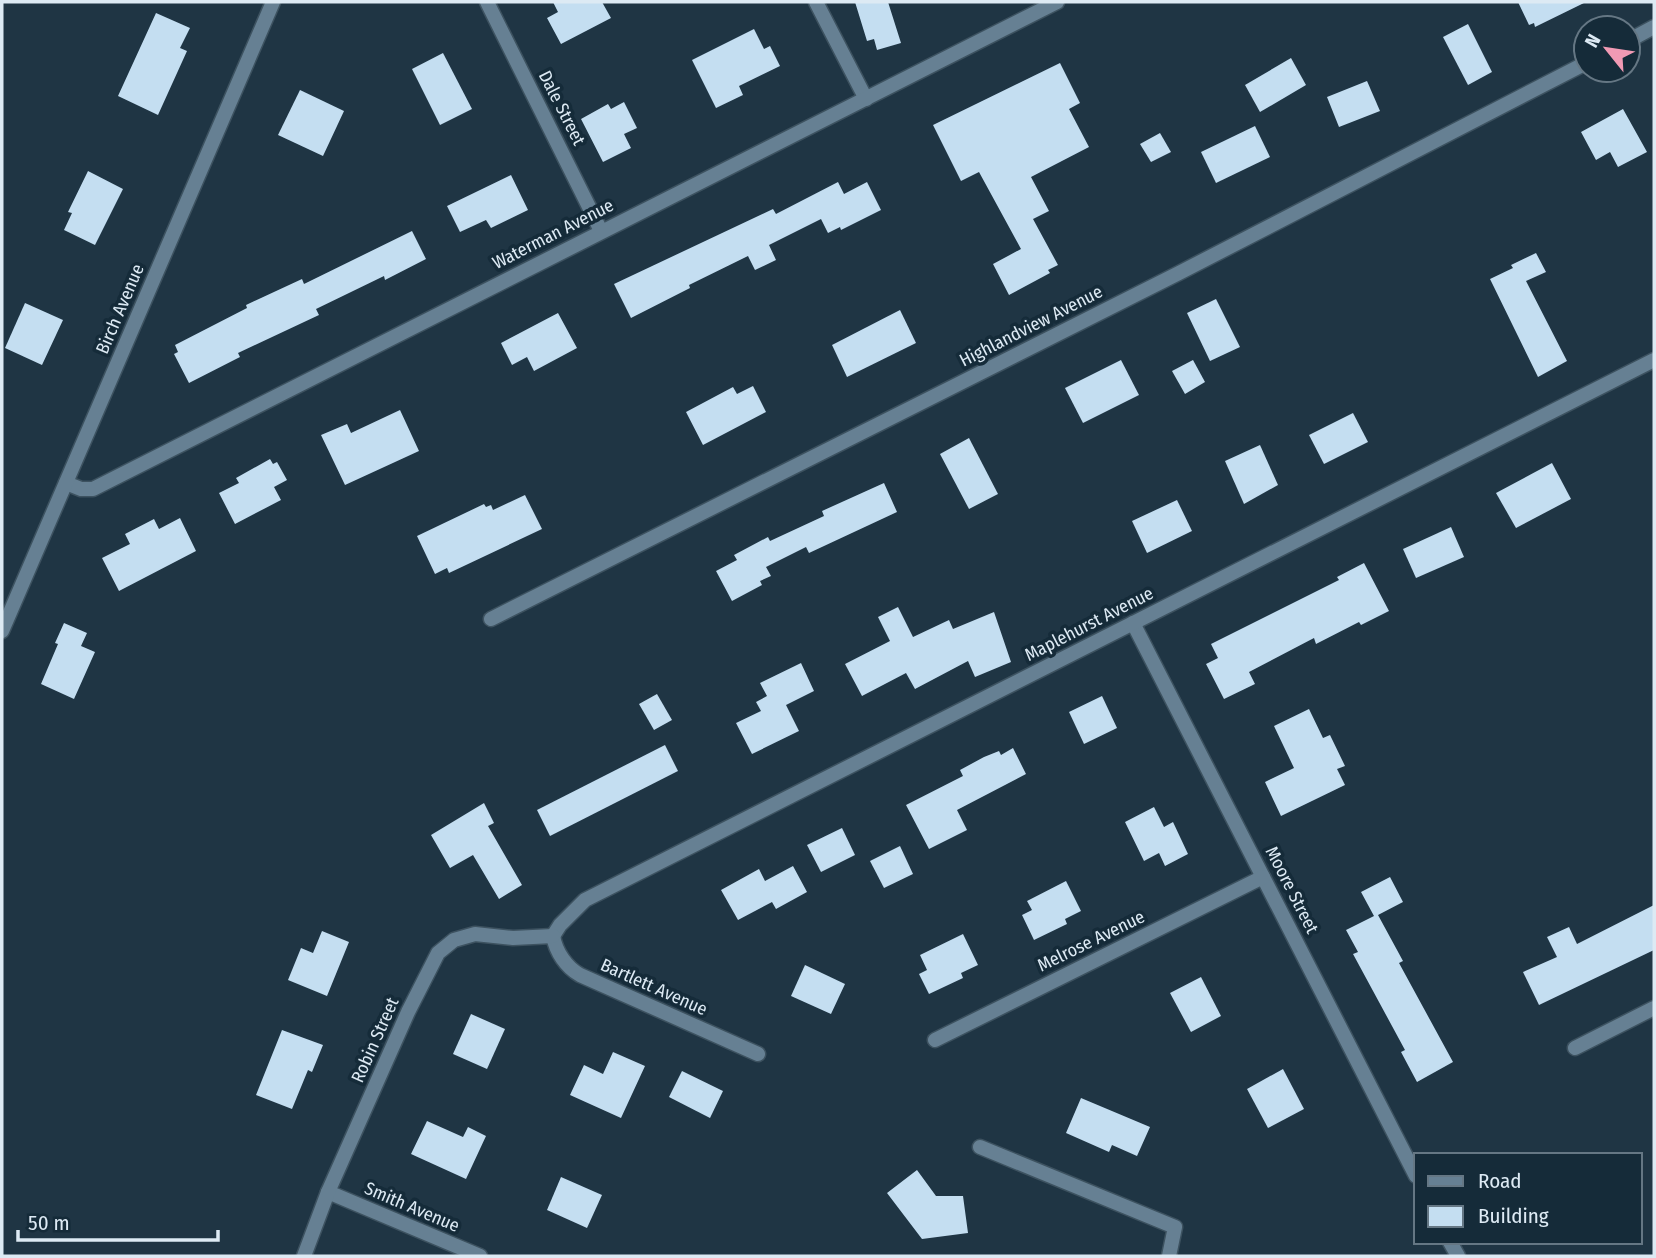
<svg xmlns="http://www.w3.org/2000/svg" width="1656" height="1258" font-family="'Fira Sans Condensed',sans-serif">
  <rect width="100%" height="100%" fill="#1f3544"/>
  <g fill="#c4def1">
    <path d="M 553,2 L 602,2 L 611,18 L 561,44 L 547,18 L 558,12 Z"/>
    <path d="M 855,2 L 888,2 L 901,43 L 877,50 L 874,39 L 867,41 Z"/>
    <path d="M 1518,2 L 1586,2 L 1535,27 L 1534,23 L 1529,25 Z"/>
    <path d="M 156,13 L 190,28 L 180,48 L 187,51 L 158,115 L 118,96 Z"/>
    <path d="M 1468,24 L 1492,72 L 1468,85 L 1443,37 Z"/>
    <path d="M 754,29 L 764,49 L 770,46 L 780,66 L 739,86 L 743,95 L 716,108 L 692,60 Z"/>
    <path d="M 443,53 L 472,109 L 440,125 L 412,69 Z"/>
    <path d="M 1291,58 L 1306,85 L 1260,112 L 1245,85 Z"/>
    <path d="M 1060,63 L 1080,103 L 1069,109 L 1089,147 L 1031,177 L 1049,211 L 1033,219 L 1058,265 L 1048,270 L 1050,273 L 1009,295 L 993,264 L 1021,249 L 979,172 L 961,181 L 933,125 Z"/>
    <path d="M 1367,81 L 1380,111 L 1339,127 L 1327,97 Z"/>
    <path d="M 300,90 L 344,111 L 323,156 L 278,135 Z"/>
    <path d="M 624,102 L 637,128 L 624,134 L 631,148 L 603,162 L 581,119 L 608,104 L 611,109 Z"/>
    <path d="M 1623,109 L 1647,152 L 1618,167 L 1610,152 L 1596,160 L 1581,132 Z"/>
    <path d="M 1255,126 L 1270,157 L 1216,183 L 1201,152 Z"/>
    <path d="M 1160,133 L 1171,152 L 1151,162 L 1140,144 Z"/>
    <path d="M 88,171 L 123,189 L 95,245 L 64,230 L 72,213 L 68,212 Z"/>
    <path d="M 511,175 L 528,210 L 491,228 L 486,220 L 460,232 L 447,206 Z"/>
    <path d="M 838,182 L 844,194 L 867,182 L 881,210 L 841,230 L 840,227 L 828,233 L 821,219 L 769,245 L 776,260 L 755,270 L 748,256 L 689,285 L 690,288 L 631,318 L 614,284 L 773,209 L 776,214 Z"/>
    <path d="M 412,231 L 426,259 L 385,280 L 384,276 L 316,309 L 319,315 L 238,353 L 240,357 L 189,383 L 174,354 L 178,352 L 175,345 L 247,308 L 246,305 L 302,279 L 304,284 Z"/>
    <path d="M 1536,253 L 1546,272 L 1526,281 L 1567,361 L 1538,377 L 1490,279 L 1513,268 L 1511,265 Z"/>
    <path d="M 1216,299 L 1240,347 L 1210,361 L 1187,313 Z"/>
    <path d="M 25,303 L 63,320 L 42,365 L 5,348 Z"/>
    <path d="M 900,310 L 916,343 L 847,377 L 832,345 Z"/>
    <path d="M 558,313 L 577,348 L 534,371 L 527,357 L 512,365 L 501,343 Z"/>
    <path d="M 1121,360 L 1139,395 L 1083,423 L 1065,388 Z"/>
    <path d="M 1193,360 L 1205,382 L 1185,394 L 1172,371 Z"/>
    <path d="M 753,386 L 766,412 L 703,445 L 686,412 L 733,387 L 737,394 Z"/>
    <path d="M 400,410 L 419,451 L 345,485 L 321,435 L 347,424 L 351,433 Z"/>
    <path d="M 1353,413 L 1368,442 L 1324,464 L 1309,435 Z"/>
    <path d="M 969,438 L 998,494 L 969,509 L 940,454 Z"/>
    <path d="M 1260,445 L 1278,485 L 1244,504 L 1225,461 Z"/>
    <path d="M 270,459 L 273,464 L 277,462 L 287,480 L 274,487 L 281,500 L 235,524 L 219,493 L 239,483 L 236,478 Z"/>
    <path d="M 1552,463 L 1571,499 L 1516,528 L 1496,493 Z"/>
    <path d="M 884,483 L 897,512 L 809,553 L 806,547 L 766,567 L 771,576 L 760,581 L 762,585 L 732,601 L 716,571 L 737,560 L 734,555 L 768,537 L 770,541 L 824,516 L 822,511 Z"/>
    <path d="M 525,495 L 542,529 L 449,573 L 447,568 L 435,574 L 417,536 L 484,504 L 486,507 L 491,505 L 493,510 Z"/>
    <path d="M 1177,500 L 1192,531 L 1147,553 L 1132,521 Z"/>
    <path d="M 180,518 L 196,551 L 119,591 L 102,558 L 130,544 L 125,534 L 154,519 L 159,529 Z"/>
    <path d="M 1451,527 L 1464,557 L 1416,578 L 1403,549 Z"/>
    <path d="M 1364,563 L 1389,611 L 1361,625 L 1359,622 L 1316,644 L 1314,638 L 1249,672 L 1255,684 L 1224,699 L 1206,664 L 1218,658 L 1211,644 L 1339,580 L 1337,577 Z"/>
    <path d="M 898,607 L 913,637 L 949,620 L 953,629 L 994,612 L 1011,662 L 975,677 L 968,661 L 915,689 L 906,673 L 862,696 L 845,664 L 890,641 L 878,617 Z"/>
    <path d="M 64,623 L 87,633 L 81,646 L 95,652 L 74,699 L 41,684 L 58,644 L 55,643 Z"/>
    <path d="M 801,663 L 814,691 L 786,705 L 799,731 L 752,754 L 736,723 L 761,711 L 756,702 L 767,696 L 760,683 Z"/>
    <path d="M 657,694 L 672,720 L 654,730 L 639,704 Z"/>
    <path d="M 1102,696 L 1117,728 L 1084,744 L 1069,712 Z"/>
    <path d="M 1309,709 L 1323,738 L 1330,735 L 1345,766 L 1337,769 L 1345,785 L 1281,816 L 1265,782 L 1294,768 L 1274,726 Z"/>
    <path d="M 665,745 L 678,771 L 550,836 L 537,810 Z"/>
    <path d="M 1013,748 L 1026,774 L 957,810 L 967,830 L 929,849 L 906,805 L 963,776 L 960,770 L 984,757 L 999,751 L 1001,755 Z"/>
    <path d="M 484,803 L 494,823 L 488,826 L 522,885 L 499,899 L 473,855 L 450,868 L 431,835 Z"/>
    <path d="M 1154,807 L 1164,827 L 1173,822 L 1188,854 L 1165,866 L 1159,853 L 1144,861 L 1125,822 Z"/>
    <path d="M 842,828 L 855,855 L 821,872 L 807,845 Z"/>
    <path d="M 900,846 L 913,874 L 884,888 L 870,861 Z"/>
    <path d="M 793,866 L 807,892 L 776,909 L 772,902 L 738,920 L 721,890 L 759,869 L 765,881 Z"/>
    <path d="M 1390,877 L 1403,902 L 1378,915 L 1403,961 L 1399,963 L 1453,1062 L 1417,1082 L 1401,1052 L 1405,1050 L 1353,954 L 1358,952 L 1346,930 L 1374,916 L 1361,892 Z"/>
    <path d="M 1066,881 L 1081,911 L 1065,919 L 1067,924 L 1034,940 L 1022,915 L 1032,910 L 1027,901 Z"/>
    <path d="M 1654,905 L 1654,950 L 1539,1005 L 1523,972 L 1557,957 L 1547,937 L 1569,927 L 1577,944 Z"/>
    <path d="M 322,931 L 349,942 L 327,996 L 288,980 L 301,948 L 313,953 Z"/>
    <path d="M 963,934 L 978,965 L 961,973 L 963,978 L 929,994 L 919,974 L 927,970 L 920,955 Z"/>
    <path d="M 805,965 L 845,984 L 831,1014 L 791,996 Z"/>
    <path d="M 1201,977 L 1221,1016 L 1191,1032 L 1170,993 Z"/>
    <path d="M 471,1014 L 505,1029 L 487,1069 L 453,1054 Z"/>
    <path d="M 282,1030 L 323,1045 L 312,1072 L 308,1070 L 292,1109 L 256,1095 Z"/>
    <path d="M 613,1052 L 645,1066 L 621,1118 L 570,1095 L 584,1065 L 603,1074 Z"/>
    <path d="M 1283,1069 L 1304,1109 L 1268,1128 L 1247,1089 Z"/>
    <path d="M 682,1071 L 723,1091 L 710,1118 L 669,1097 Z"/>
    <path d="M 1081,1098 L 1150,1127 L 1137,1156 L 1112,1145 L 1109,1152 L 1066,1133 Z"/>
    <path d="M 427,1121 L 463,1137 L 468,1127 L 486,1136 L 466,1179 L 411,1154 Z"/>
    <path d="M 917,1170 L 936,1196 L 963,1196 L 968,1233 L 922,1239 L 887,1193 Z"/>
    <path d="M 561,1177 L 602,1195 L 587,1228 L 547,1210 Z"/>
  </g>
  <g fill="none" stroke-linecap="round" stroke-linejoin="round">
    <defs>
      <g id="minor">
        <path d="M 487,2 L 601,231"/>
        <path d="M 816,2 L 866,99"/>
        <path d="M 1628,41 L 1654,27"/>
        <path d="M 66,483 L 81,489 L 93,489 L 1057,2"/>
        <path d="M 491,619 L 1179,273 L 1586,63"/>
        <path d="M 1133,623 L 1416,1176"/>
        <path d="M 2,631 L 273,2"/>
        <path d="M 553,936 L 560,925 L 585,900 L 1654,360"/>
        <path d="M 553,936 C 556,952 566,967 580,975 L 758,1054"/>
        <path d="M 935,1040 L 1263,877"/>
        <path d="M 1575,1048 L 1654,1008"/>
        <path d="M 980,1147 L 1175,1227 L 1169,1256"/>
        <path d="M 328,1192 L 480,1256"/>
        <path d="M 1450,1242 L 1458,1256"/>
        <path d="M 304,1256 L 328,1192 L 408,1012 L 438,953 L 454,940 L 475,934 L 513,938 L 553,936"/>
      </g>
    </defs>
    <use href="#minor" stroke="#3d5260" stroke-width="17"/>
    <use href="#minor" stroke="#668093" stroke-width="14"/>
  </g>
  <g text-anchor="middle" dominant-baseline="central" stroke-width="7" stroke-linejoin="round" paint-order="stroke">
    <g font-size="18" fill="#ddeaf4" stroke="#152b39">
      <text transform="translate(562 108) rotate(63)">Dale Street</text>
      <text transform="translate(553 234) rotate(-27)">Waterman Avenue</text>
      <text transform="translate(120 309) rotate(-67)">Birch Avenue</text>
      <text transform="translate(1031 326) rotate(-27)">Highlandview Avenue</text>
      <text transform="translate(1089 624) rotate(-27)">Maplehurst Avenue</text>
      <text transform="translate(1292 890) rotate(63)">Moore Street</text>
      <text transform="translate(1091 941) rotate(-26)">Melrose Avenue</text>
      <text transform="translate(654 987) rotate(24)">Bartlett Avenue</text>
      <text transform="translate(375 1040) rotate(-66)">Robin Street</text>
      <text transform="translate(412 1207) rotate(23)">Smith Avenue</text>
    </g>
  </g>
  <rect width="1656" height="1258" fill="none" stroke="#ddeaf4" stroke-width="7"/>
  <rect x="1414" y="1153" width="228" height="91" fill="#152b39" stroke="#657784" stroke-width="2"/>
  <rect x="1428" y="1176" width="35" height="10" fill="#668093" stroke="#657784" stroke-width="2"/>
  <text x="1478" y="1188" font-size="21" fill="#ddeaf4">Road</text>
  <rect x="1428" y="1206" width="35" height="21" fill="#c4def1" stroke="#657784" stroke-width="2"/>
  <text x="1478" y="1223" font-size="21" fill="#ddeaf4">Building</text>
  <g transform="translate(1607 49) rotate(300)"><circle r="33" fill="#152b39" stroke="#657784" stroke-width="2"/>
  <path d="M0-5L12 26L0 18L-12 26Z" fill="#f19ab4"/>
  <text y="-10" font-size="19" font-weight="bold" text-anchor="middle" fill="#ddeaf4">N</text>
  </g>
  <path d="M18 1230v10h200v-10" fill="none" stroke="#ddeaf4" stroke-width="3.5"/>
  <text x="28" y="1230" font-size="21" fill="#ddeaf4" stroke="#152b39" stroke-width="5" paint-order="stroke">50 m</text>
</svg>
